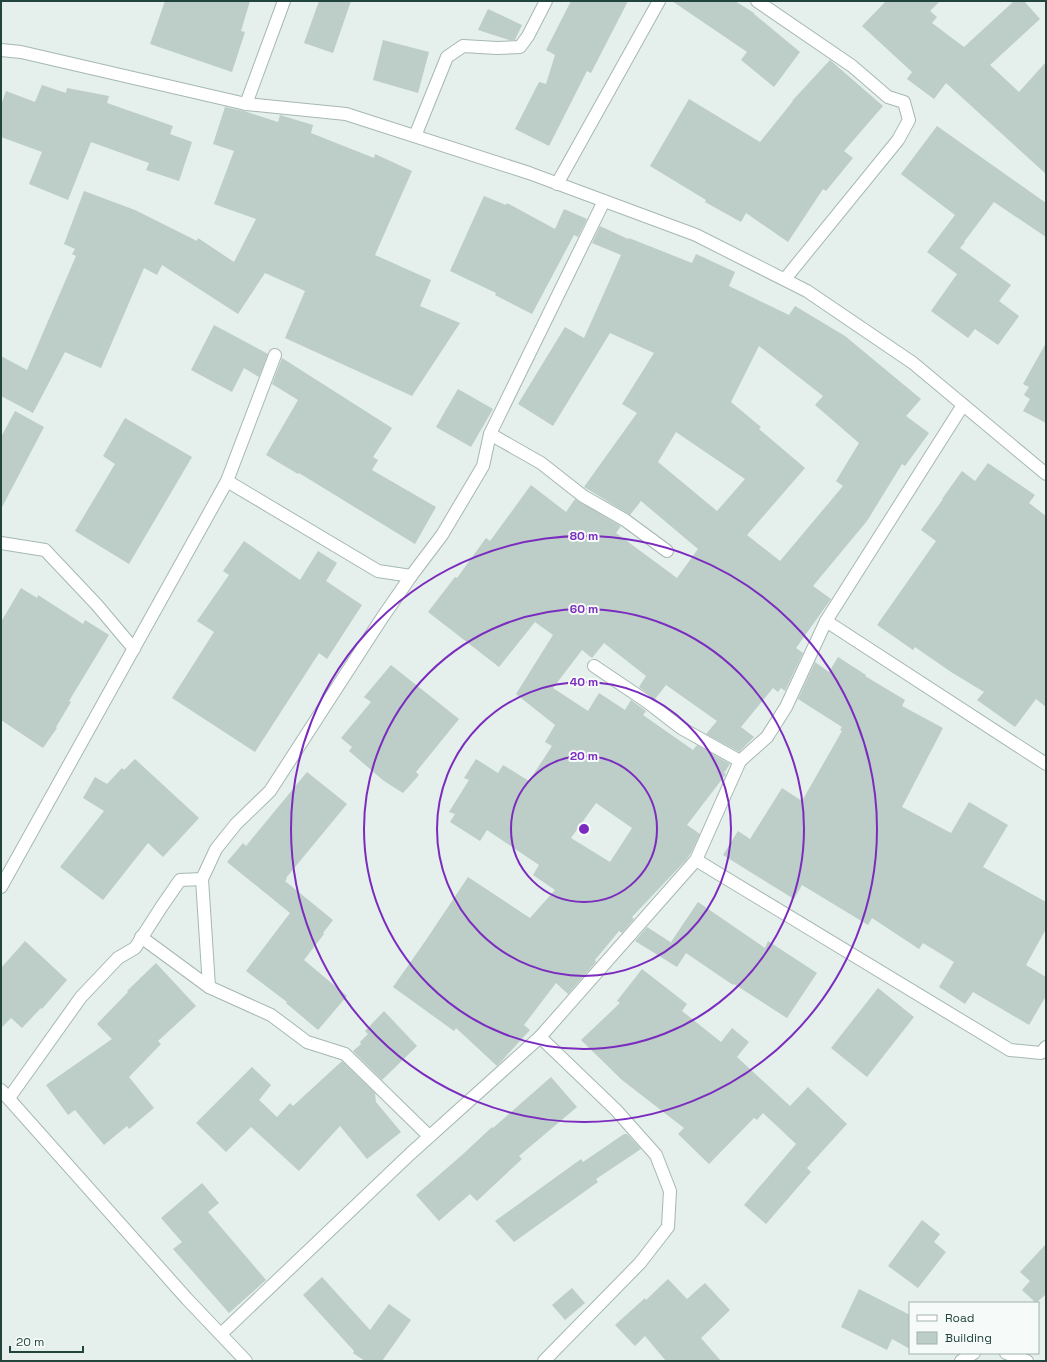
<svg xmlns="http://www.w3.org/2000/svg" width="1047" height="1362" font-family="'Space Grotesk',sans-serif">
  <rect width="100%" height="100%" fill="#e5efeb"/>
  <g fill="#bccec7" fill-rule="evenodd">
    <path d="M 165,1 L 250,1 L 241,31 L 245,32 L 232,72 L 150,44 Z"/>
    <path d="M 319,1 L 351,1 L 333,53 L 304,43 Z"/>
    <path d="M 571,1 L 628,1 L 591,73 L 587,71 L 549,146 L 515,129 L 539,82 L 546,84 L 555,55 L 546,50 Z"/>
    <path d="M 672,1 L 735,1 L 754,13 L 754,14 L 800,52 L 774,87 L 741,60 L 747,52 Z"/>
    <path d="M 886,1 L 940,1 L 930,11 L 937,17 L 932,23 L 964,47 L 1014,1 L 1024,1 L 1040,19 L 990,65 L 1019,92 L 1046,62 L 1046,174 L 946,83 L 934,99 L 907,79 L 912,72 L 862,26 Z"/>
    <path d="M 488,9 L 522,25 L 515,40 L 509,40 L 478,30 Z"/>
    <path d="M 383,40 L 429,52 L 418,93 L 373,80 Z"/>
    <path d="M 830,60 L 883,106 L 844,151 L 853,158 L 826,191 L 823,189 L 788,242 L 746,213 L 741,222 L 705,202 L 706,200 L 650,166 L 689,99 L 760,142 L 793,101 L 792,101 Z"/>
    <path d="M 42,85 L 66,93 L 67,88 L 109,96 L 107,103 L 173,126 L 170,134 L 192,142 L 179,181 L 146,170 L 149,163 L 91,142 L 68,200 L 29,184 L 42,152 L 1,137 L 1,105 L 6,91 L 35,102 Z"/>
    <path d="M 225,107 L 244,111 L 278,122 L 280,115 L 313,125 L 311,133 L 374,158 L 375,154 L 412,171 L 375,255 L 431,280 L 420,306 L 460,323 L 412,396 L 285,338 L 305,291 L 265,273 L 238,314 L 162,265 L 157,275 L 144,268 L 101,368 L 65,352 L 33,413 L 1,396 L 1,356 L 27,370 L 76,256 L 72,254 L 75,249 L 64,244 L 84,191 L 135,210 L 197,241 L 198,238 L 234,262 L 256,219 L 214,204 L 234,151 L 213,144 Z"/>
    <path d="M 937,126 L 1046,203 L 1046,237 L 994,202 L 964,242 L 965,242 L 960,248 L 1011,285 L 999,301 L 1019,316 L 998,345 L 975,329 L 968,338 L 931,311 L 957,274 L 927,252 L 955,215 L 901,174 Z"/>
    <path d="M 484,196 L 506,205 L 507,203 L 555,229 L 564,209 L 587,219 L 578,237 L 574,235 L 532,314 L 495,295 L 496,293 L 450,271 Z"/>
    <path d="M 600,226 L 628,239 L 629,238 L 692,263 L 696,254 L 735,272 L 729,286 L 789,315 L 795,306 L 845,336 L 921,399 L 906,416 L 929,433 L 905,466 L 902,464 L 867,521 L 813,586 L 831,599 L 796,648 L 803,653 L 785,691 L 781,688 L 778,692 L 773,688 L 741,727 L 754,737 L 739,752 L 706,734 L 717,721 L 666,685 L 655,699 L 639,687 L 646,676 L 604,643 L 592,658 L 582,650 L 553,688 L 588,711 L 599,693 L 625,710 L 631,700 L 646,711 L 643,715 L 693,750 L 697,745 L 730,764 L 724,773 L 726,774 L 687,825 L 700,834 L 691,853 L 686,860 L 632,917 L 634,919 L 622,933 L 619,931 L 595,960 L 596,962 L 568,994 L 556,983 L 524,1025 L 530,1030 L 497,1066 L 456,1028 L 454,1031 L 393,987 L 426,940 L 468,877 L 530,918 L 555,890 L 533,875 L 539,865 L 487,830 L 480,841 L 450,822 L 455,814 L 449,812 L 469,780 L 464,778 L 476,759 L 498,773 L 503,765 L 529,781 L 552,746 L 545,742 L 555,725 L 516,694 L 553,635 L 535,622 L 499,667 L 428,612 L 455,577 L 457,578 L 486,538 L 490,541 L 531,485 L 566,512 L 575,499 L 621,526 L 616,533 L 677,578 L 698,549 L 641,501 L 630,515 L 584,487 L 637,413 L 622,404 L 654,353 L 610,333 L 553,426 L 518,404 L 565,327 L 584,338 L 621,255 L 592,243 ZM 759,346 L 823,396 L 815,405 L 859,443 L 836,481 L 843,486 L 780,561 L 747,535 L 805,468 L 759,429 L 761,427 L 731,402 ZM 676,432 L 745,479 L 717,511 L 658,462 ZM 596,803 L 632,828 L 610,862 L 571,838 Z"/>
    <path d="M 214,325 L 268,354 L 259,377 L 244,368 L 232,392 L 191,370 Z"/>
    <path d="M 1046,343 L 1046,423 L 1023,411 L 1030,399 L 1024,395 L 1029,387 L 1023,384 Z"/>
    <path d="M 282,358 L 392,428 L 373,457 L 378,460 L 372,470 L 436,507 L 415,544 L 299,473 L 298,474 L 266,455 L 298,400 L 272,384 Z"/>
    <path d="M 458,389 L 493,409 L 471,447 L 436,427 Z"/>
    <path d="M 15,411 L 44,427 L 1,509 L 1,437 Z"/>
    <path d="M 125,418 L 192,457 L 129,564 L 75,531 L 115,464 L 103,456 Z"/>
    <path d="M 988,463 L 1035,495 L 1029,503 L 1046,516 L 1046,707 L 1036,699 L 1015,727 L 977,700 L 984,692 L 951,672 L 915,647 L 913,650 L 877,625 L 936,541 L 921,530 L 943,499 L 942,499 L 962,471 L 975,481 Z"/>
    <path d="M 244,541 L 300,580 L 318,551 L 337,563 L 326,581 L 362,605 L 327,659 L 319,653 L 255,752 L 172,698 L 214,632 L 197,621 L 229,575 L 223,571 Z"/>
    <path d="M 21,588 L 37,598 L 38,595 L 83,624 L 85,620 L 109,635 L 69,701 L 71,702 L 56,727 L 57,728 L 43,748 L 1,720 L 1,622 Z"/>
    <path d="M 838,657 L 866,675 L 865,676 L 905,700 L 902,706 L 943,728 L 902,807 L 951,833 L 969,802 L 1008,825 L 983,867 L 1046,902 L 1046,929 L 1026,965 L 1046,977 L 1046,996 L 1029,1025 L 973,992 L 965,1004 L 939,987 L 954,962 L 923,943 L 919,949 L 872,918 L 868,925 L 802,885 L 794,899 L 723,855 L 738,831 L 750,839 L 782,788 L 802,801 L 842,731 L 840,730 L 842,727 L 798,699 L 815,662 L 829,672 Z"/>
    <path d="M 391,665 L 459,719 L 416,772 L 419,775 L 403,793 L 384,781 L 349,751 L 352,747 L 341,738 L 371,702 L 364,697 Z"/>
    <path d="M 135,759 L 199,818 L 163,857 L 148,843 L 103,900 L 60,867 L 104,811 L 83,798 L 95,777 L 107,784 L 122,768 L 124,770 Z"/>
    <path d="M 307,772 L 347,804 L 286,878 L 287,879 L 285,881 L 333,920 L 323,933 L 324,934 L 304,960 L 347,996 L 318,1030 L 286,1003 L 287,1002 L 246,971 L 290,913 L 227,862 L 243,843 L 246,846 Z"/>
    <path d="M 698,902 L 765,948 L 768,941 L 817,973 L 787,1018 L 734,984 L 733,985 L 686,953 L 677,967 L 635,941 L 647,927 L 675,945 L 671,942 Z"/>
    <path d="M 25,941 L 67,980 L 42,1009 L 41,1008 L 22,1028 L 11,1018 L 1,1028 L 1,968 Z"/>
    <path d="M 156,963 L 196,1006 L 158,1041 L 161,1044 L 129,1077 L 154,1108 L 129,1129 L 127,1126 L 104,1145 L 75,1110 L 68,1115 L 46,1085 L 112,1039 L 97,1024 L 128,992 L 127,991 Z"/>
    <path d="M 642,969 L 687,1004 L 682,1011 L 721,1042 L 732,1028 L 749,1042 L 737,1057 L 790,1106 L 808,1087 L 847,1124 L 807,1168 L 811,1172 L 766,1224 L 744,1205 L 796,1144 L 763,1113 L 757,1120 L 754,1118 L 709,1164 L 678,1134 L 684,1128 L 622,1080 L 581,1040 L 620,1003 L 617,1001 Z"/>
    <path d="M 878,988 L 914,1017 L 867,1077 L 831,1048 Z"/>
    <path d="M 384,1011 L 417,1046 L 382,1080 L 353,1051 L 361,1044 L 360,1042 L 368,1034 L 365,1031 Z"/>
    <path d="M 342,1061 L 375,1093 L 376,1102 L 401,1132 L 367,1159 L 340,1126 L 299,1171 L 251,1127 L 226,1152 L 196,1123 L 252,1067 L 271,1085 L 259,1100 L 277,1117 L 290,1103 L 293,1106 Z"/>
    <path d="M 551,1077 L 577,1107 L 519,1156 L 522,1159 L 477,1201 L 470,1194 L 439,1221 L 416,1195 L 462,1155 L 492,1127 L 493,1128 Z"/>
    <path d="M 624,1134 L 627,1134 L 641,1149 L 596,1179 L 598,1182 L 514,1242 L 495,1221 L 581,1159 L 583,1162 Z"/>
    <path d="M 202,1183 L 219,1203 L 208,1212 L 266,1280 L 229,1313 L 173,1249 L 182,1242 L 161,1218 Z"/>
    <path d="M 922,1220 L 940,1234 L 934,1242 L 946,1252 L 918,1288 L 888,1266 Z"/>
    <path d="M 1046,1244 L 1046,1296 L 1045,1295 L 1036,1303 L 1022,1290 L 1030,1281 L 1020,1272 Z"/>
    <path d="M 322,1277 L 370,1330 L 389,1304 L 411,1320 L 382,1361 L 365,1361 L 353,1353 L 354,1351 L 303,1295 Z"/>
    <path d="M 668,1279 L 687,1299 L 705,1283 L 730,1310 L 701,1338 L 721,1361 L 666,1361 L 645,1336 L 635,1346 L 615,1325 L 645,1298 L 646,1300 Z"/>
    <path d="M 572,1288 L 585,1303 L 565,1320 L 552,1305 Z"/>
    <path d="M 859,1289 L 910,1315 L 910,1349 L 892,1339 L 887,1350 L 841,1327 Z"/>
  </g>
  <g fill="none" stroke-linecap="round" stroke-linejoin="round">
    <defs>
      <g id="minor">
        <path d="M 757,1 L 852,66 L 888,97 L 904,102 L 909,120 L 898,140 L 785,279"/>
        <path d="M 246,104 L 284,1"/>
        <path d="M 415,136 L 447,57 L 463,46 L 497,48 L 520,47 L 528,36 L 546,1"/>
        <path d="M 557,184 L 659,1"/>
        <path d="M 490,434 L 541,463 L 583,496 L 625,520 L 667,551"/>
        <path d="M 227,481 L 275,355"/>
        <path d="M 1,543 L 45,550 L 97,605 L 134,649"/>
        <path d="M 826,621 L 1046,764"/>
        <path d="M 594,666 L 646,701 L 681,728 L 740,761"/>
        <path d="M 696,860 L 1010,1050 L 1041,1053 L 1046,1047"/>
        <path d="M 202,879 L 209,987"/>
        <path d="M 1,887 L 227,481 L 378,571 L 411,576"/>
        <path d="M 141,937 L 209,987 L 271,1015 L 307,1042 L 345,1054 L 429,1136"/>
        <path d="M 540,1037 L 696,860 L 740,761 L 767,737 L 786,707 L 826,621 L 963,405"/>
        <path d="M 1,1090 L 187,1299 L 246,1361"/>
        <path d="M 9,1098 L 81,997 L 118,958 L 135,948 L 162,906 L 180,880 L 202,879 L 216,849 L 236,824 L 270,791 L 382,618 L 411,576 L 442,535 L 483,466 L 490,434 L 604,201"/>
        <path d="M 221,1334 L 410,1154 L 540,1037 L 616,1110 L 656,1155 L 670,1191 L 668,1227 L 640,1263 L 544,1361"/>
        <path d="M 1006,1353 L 1027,1361"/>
        <path d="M 961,1361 L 974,1353"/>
      </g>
      <path id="tertiary" d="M 1,50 L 21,52 L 246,104 L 346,114 L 529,173 L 696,235 L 807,291 L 913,363 L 1046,474"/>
    </defs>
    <use href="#minor" stroke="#a6b8b3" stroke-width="14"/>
    <use href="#tertiary" stroke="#a6b8b3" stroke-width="14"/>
    <use href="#minor" stroke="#fff" stroke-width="12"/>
    <use href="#tertiary" stroke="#fff" stroke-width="12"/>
  </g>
  <g fill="none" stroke="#7b2cbf" stroke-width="2">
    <circle cx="584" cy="829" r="73"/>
    <circle cx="584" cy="829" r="147"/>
    <circle cx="584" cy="829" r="220"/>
    <circle cx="584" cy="829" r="293"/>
  </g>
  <circle cx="584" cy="829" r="6" fill="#7b2cbf" stroke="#f6fbf9" stroke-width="2"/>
  <g font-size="12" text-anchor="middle" font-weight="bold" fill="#7b2cbf" stroke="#f6fbf9" stroke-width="4" stroke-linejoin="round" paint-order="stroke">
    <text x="584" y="540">80 m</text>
    <text x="584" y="613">60 m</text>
    <text x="584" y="686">40 m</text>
    <text x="584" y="760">20 m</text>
  </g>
  <rect width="1047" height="1362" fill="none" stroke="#21443c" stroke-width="4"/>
  <rect x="909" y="1302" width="130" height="52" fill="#f6fbf9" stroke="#a1b2ad"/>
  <rect x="917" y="1315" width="20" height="6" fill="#ffffff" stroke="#a1b2ad"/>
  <text x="945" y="1322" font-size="12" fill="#21443c">Road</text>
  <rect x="917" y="1332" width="20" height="12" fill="#bccec7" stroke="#a1b2ad"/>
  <text x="945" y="1342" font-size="12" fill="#21443c">Building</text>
  <path d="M10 1346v6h73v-6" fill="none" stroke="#21443c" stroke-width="2"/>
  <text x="16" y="1346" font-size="12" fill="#21443c" stroke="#f6fbf9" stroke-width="3" paint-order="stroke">20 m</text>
</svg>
